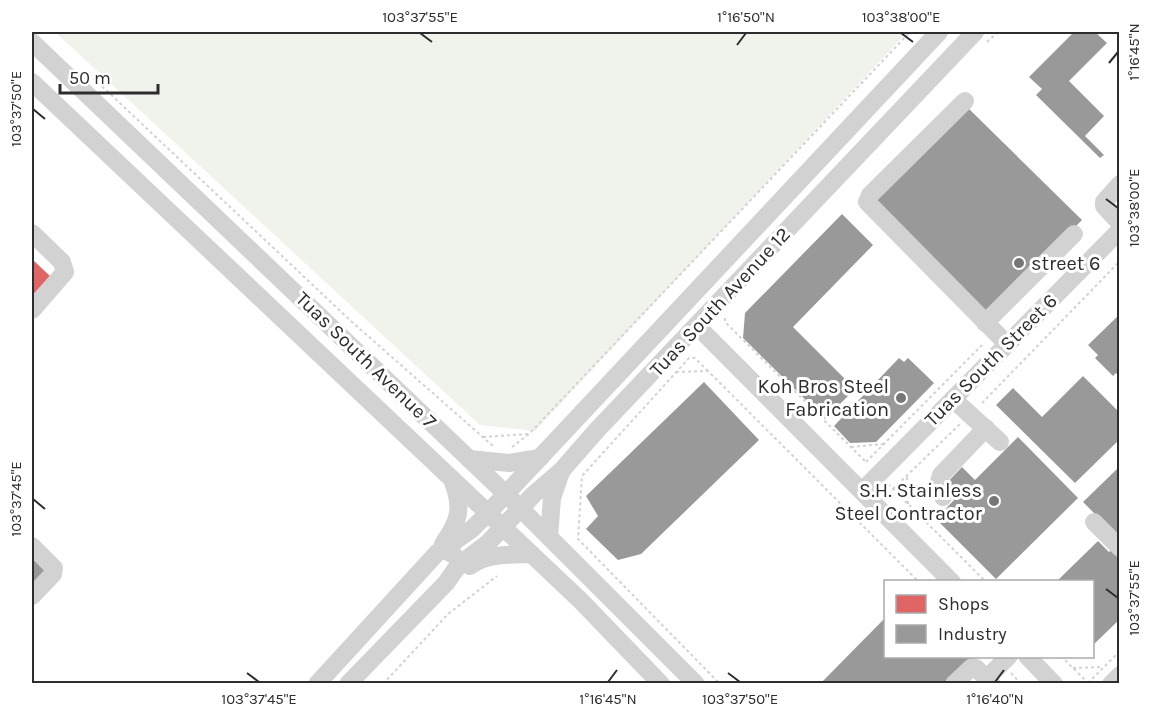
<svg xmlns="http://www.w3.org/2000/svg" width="1151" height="715" font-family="Karla,sans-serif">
  <rect width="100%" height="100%" fill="#fff"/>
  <path fill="#f0f3ec" d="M 55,32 L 907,32 L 535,431 L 480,425 Z"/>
  <path fill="#e06666" d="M 32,259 L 50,276 L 32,296 Z"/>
  <g fill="#999">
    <path d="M 1074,32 L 1095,32 L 1107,43 L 1069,81 L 1104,116 L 1085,136 L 1104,155 L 1100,158 L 1036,95 L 1042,89 L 1029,77 Z"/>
    <path d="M 967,107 L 1082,220 L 989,314 L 874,200 Z"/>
    <path d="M 842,214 L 873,245 L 793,327 L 855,389 L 825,419 L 743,338 L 745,313 Z"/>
    <path d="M 1120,314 L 1120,377 L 1116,373 L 1113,376 L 1095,358 L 1098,355 L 1088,345 Z"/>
    <path d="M 899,358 L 904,362 L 908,358 L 934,383 L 876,442 L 850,443 L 834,426 Z"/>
    <path d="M 1083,376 L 1120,413 L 1120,439 L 1075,483 L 996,405 L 1013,388 L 1042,417 Z"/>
    <path d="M 704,382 L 759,440 L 641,554 L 618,560 L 586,529 L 598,516 L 586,496 Z"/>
    <path d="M 1018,437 L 1078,498 L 996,579 L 936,519 L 954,500 L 942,488 L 962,467 L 975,480 Z"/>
    <path d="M 1117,469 L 1120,472 L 1120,539 L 1083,502 Z"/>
    <path d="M 1098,541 L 1109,552 L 1114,547 L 1120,553 L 1120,619 L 1092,646 L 1092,582 L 1056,582 Z"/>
    <path d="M 32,556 L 46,570 L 32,585 Z"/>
    <path d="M 886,617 L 886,656 L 975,656 L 948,684 L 820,684 Z"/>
  </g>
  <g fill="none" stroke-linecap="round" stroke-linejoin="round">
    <g stroke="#d2d2d2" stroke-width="2" stroke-dasharray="3 3" stroke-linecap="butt">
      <path d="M 987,42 L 998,32"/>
      <path d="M 89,74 L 352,322 L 493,446"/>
      <path d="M 725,318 L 725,322 L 867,463"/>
      <path d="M 708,371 L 695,358 L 689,358 L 582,476 L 578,539 L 720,684"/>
      <path d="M 676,372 L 708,371 L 919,582"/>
      <path d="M 982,403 L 1120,261"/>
      <path d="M 483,437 L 528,434"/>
      <path d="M 512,447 L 529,434 L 910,32"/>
      <path d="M 851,447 L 884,444"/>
      <path d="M 866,462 L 984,343"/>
      <path d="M 907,477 L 908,504"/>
      <path d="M 888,484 L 986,582"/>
      <path d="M 893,489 L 960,424"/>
      <path d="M 1061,656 L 1087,682"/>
      <path d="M 1073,668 L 1103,667"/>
      <path d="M 1011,673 L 1021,684"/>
      <path d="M 1088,683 L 1120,651"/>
      <path d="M 383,684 L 448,614 L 497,576"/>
    </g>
    <g stroke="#d2d2d2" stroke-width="18">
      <path d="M 32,42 L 506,494 L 696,684"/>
      <path d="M 32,82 L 581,601 L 661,684"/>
      <path d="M 965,101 L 870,195 L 867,202 L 1007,344"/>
      <path d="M 1120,184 L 1104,202 L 1104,206 L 1120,223"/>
      <path d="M 32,233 L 62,262 L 65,272 L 32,310"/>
      <path d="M 985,323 L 1074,234"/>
      <path d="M 697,326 L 952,582"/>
      <path d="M 953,399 L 1000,442"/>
      <path d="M 469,459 L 509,463 L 540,458"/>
      <path d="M 862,491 L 1120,230"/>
      <path d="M 943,497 L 939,482 L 941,475 L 986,428"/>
      <path d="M 1094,522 L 1120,548"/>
      <path d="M 549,537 L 552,498 L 561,472"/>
      <path d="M 443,544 C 459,522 463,508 453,482"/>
      <path d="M 32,546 L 54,568 L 53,574 L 32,596"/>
      <path d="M 443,549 L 472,529 L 488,513 L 939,32"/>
      <path d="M 470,566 C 488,553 510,555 531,554"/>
      <path d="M 1027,656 L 1054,684"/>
      <path d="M 987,678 L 1009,656"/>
      <path d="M 317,684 L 437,553 L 443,549 L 454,555"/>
      <path d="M 348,684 L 446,583 L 458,566 L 488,543 L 533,495 L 562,470 L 597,430 L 975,32"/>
      <path d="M 954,684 L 972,667 L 976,668 L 992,684"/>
      <path d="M 1111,684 L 1120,675"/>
    </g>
  </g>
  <path fill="none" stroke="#2d2d2d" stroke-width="2" d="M 420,33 L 432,42M 901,33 L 913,42M 737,45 L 746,33M 1109,63 L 1118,52M 33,109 L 45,119M 1106,199 L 1118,208M 33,499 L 45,509M 1106,589 L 1118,598M 247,673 L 259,682M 728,673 L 740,682M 608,682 L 617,670M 995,682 L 1004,670"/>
  <g fill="#767676" stroke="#fff" stroke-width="2">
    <circle cx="1019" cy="263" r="6"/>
    <circle cx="901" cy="398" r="6"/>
    <circle cx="994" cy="501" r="6"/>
  </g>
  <g text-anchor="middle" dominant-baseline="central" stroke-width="6" stroke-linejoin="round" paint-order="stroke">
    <g font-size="20" fill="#2d2d2d" stroke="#fff" text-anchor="end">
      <text x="1031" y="263" text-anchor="start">street 6</text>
      <text x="889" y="386">Koh Bros Steel<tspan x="889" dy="23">Fabrication</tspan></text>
      <text x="982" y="490">S.H. Stainless<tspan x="982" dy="23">Steel Contractor</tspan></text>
    </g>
    <g font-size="20" fill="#2d2d2d" stroke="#fff">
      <text transform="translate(720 302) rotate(-47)">Tuas South Avenue 12</text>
      <text transform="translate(366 360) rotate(44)">Tuas South Avenue 7</text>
      <text transform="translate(991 360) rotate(-45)">Tuas South Street 6</text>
    </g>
  </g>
  <rect width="1151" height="715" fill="none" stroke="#ffffff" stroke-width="66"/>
  <rect x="884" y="580" width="210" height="78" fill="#ffffff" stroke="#ababab" stroke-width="1.5"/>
  <rect x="896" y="595" width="30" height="18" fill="#e06666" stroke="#ababab" stroke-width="1.5"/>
  <text x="938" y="610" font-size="18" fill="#2d2d2d">Shops</text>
  <rect x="896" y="625" width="30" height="18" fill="#999999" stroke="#ababab" stroke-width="1.5"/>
  <text x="938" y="640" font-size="18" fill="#2d2d2d">Industry</text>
  <path d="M60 84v9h98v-9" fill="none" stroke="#2d2d2d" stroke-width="3"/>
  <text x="69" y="84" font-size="18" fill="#2d2d2d" stroke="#ffffff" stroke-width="4.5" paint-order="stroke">50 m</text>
  <rect x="33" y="33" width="1085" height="649" fill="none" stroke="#2d2d2d" stroke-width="2"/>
  <g font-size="15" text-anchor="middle" fill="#2d2d2d">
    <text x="420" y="22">103°37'55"E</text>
    <text x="746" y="22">1°16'50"N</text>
    <text x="901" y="22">103°38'00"E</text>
    <text transform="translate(1134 52) rotate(-90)" y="5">1°16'45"N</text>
    <text transform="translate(16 109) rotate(-90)" y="5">103°37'50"E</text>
    <text transform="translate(1134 208) rotate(-90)" y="5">103°38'00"E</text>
    <text transform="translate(16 499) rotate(-90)" y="5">103°37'45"E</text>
    <text transform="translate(1134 598) rotate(-90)" y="5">103°37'55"E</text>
    <text x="259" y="704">103°37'45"E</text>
    <text x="608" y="704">1°16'45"N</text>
    <text x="740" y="704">103°37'50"E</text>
    <text x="995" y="704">1°16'40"N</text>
  </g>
</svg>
